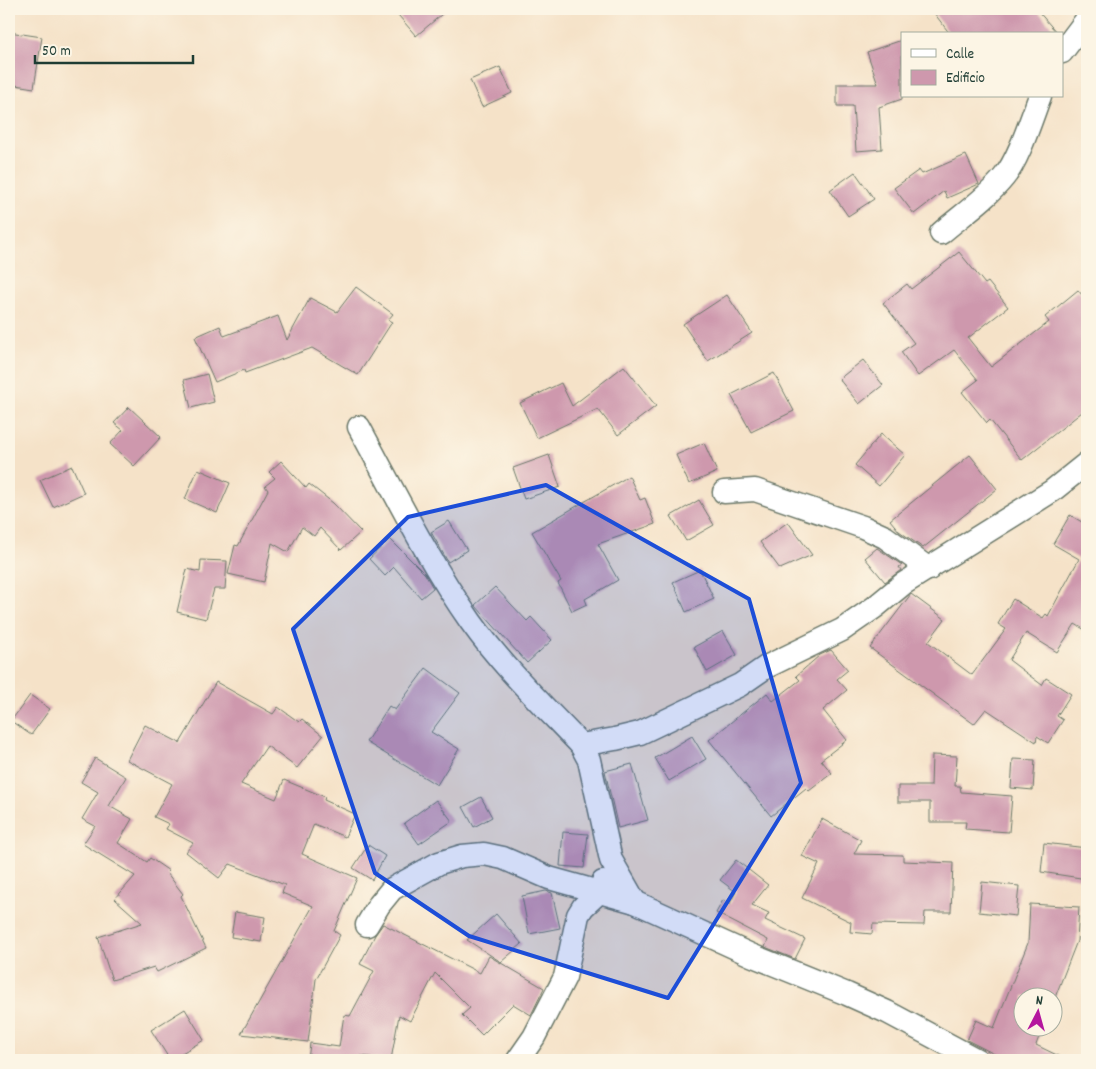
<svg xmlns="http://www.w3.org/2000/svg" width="1096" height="1069" font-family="Dekko,sans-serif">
  <rect width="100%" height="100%" fill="#fcf5e5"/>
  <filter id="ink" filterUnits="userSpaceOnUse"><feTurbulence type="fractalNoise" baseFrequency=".02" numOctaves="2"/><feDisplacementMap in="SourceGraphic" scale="10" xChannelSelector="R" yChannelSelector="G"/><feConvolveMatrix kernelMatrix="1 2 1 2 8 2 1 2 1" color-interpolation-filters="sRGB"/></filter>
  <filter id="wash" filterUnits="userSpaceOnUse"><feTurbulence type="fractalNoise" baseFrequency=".0096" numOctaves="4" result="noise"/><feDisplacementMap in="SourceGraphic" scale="20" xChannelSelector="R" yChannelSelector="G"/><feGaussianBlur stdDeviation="1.12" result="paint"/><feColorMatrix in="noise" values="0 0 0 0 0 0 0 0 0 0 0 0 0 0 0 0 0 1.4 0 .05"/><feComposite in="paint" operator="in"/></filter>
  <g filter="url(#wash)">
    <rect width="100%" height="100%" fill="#f5e2c8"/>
    <g id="blocks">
      <g fill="#ce98ad">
        <path d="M 393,9 L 448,9 L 416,36 Z"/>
        <path d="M 931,9 L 1036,9 L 1058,34 L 950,34 Z"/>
        <path d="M 9,32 L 42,37 L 34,88 L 9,84 Z"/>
        <path d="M 902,40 L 902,99 L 879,107 L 882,149 L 856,151 L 853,106 L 837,106 L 837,84 L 878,84 L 867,52 Z"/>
        <path d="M 500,67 L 512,93 L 482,107 L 470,80 Z"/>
        <path d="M 966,155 L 979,184 L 947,198 L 944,191 L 914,214 L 894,188 L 919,170 L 922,174 Z"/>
        <path d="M 855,172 L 874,199 L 848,216 L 830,190 Z"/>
        <path d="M 959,252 L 985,284 L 988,282 L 1008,307 L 968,338 L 991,367 L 1049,322 L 1045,317 L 1078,290 L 1087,301 L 1087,408 L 1022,460 L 990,420 L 987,423 L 962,392 L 978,380 L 954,350 L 918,376 L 901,352 L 914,343 L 883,303 L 907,284 L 911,289 Z"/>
        <path d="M 356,287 L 393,314 L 388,320 L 392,322 L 358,375 L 312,348 L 245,373 L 244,370 L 215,382 L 195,337 L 220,326 L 224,336 L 278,316 L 287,340 L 310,298 L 337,312 Z"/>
        <path d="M 727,295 L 752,333 L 708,361 L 683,324 Z"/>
        <path d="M 863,360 L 883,385 L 859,404 L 839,379 Z"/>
        <path d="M 624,366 L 656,406 L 618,435 L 598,409 L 537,438 L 520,403 L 561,383 L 572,406 Z"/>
        <path d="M 774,373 L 794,411 L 751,432 L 731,395 Z"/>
        <path d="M 207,374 L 214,402 L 191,408 L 184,380 Z"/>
        <path d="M 129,407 L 161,437 L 134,466 L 110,444 L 123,430 L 114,423 Z"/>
        <path d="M 881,434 L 905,455 L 879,486 L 855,465 Z"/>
        <path d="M 704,443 L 717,472 L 689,484 L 676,455 Z"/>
        <path d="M 549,455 L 560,487 L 524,499 L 513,468 Z"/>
        <path d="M 970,455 L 997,489 L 923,548 L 899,531 L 890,520 Z"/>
        <path d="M 281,461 L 306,488 L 309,484 L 333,503 L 361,532 L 341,550 L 320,528 L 314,536 L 302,527 L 288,552 L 272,543 L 264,582 L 228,574 L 235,545 L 238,546 L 268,490 L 265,486 L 275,478 L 269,472 Z"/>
        <path d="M 72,466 L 84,493 L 53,507 L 40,480 Z"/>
        <path d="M 198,469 L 230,483 L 217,513 L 185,499 Z"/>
        <path d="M 629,476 L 640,500 L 645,498 L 655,524 L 598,544 L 618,580 L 585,599 L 587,604 L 572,611 L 558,583 L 561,581 L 532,532 Z"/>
        <path d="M 699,500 L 714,525 L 686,541 L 671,516 Z"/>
        <path d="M 1070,515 L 1087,525 L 1087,631 L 1075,624 L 1057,652 L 1026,633 L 1009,660 L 1042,685 L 1046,678 L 1071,694 L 1057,716 L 1063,720 L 1048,743 L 1037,736 L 1036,742 L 986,709 L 974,724 L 870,648 L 911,594 L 945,619 L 928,642 L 972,675 L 1006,629 L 998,624 L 1013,599 L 1043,618 L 1046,614 L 1048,616 L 1079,559 L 1053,544 Z"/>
        <path d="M 449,521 L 467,550 L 448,562 L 431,532 Z"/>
        <path d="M 788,522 L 812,555 L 780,569 L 760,542 Z"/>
        <path d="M 390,539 L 425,574 L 433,588 L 421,598 L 394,567 L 385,576 L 369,559 Z"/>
        <path d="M 877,548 L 902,565 L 899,567 L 901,570 L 885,582 L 865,558 Z"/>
        <path d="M 201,560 L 227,561 L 225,589 L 214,589 L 206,619 L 177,612 L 187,569 L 200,572 Z"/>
        <path d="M 700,570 L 714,599 L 686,612 L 673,582 Z"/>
        <path d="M 495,587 L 527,621 L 531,617 L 552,640 L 527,663 L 475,605 Z"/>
        <path d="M 723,631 L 737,655 L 707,672 L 694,647 Z"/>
        <path d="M 831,650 L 848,670 L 837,679 L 847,690 L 823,710 L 847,740 L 821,760 L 832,773 L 809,791 L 806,788 L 771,816 L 709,740 L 767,693 L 773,701 L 800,680 L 796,676 L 820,655 Z"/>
        <path d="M 426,668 L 460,693 L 431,732 L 459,749 L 437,785 L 366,742 L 389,706 L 395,710 Z"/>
        <path d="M 216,682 L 273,714 L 278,707 L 299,722 L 302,719 L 323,736 L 297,768 L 267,746 L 241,784 L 276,799 L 284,780 L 325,797 L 324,800 L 355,814 L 345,837 L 314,824 L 302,854 L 357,878 L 334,931 L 340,935 L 316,979 L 308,1042 L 241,1034 L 313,906 L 282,893 L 285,885 L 230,864 L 219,878 L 186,852 L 193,843 L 166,829 L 169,824 L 154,817 L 172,784 L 127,760 L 145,725 L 180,743 Z"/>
        <path d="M 30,695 L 50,709 L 31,735 L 11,721 Z"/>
        <path d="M 692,736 L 706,759 L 669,781 L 655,758 Z"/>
        <path d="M 932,755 L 957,756 L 955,786 L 960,786 L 961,792 L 1012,796 L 1009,832 L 965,829 L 966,822 L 930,822 L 930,802 L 898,802 L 898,786 L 931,786 Z"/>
        <path d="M 95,758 L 126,777 L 109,806 L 132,819 L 118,843 L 147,862 L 150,858 L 169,871 L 167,873 L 183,894 L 181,896 L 206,948 L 157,972 L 154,967 L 112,980 L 98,937 L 142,923 L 115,899 L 135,876 L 83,844 L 95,826 L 82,819 L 98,792 L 81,782 Z"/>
        <path d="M 1013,759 L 1035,760 L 1033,790 L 1011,788 Z"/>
        <path d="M 632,764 L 648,820 L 618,828 L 605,771 Z"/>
        <path d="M 481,797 L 492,817 L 474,827 L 463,807 Z"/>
        <path d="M 436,800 L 452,821 L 419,844 L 404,823 Z"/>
        <path d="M 822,819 L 861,840 L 854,854 L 903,855 L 903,861 L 953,863 L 951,912 L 925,912 L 924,925 L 873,924 L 872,934 L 850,932 L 851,922 L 802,898 L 819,864 L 802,856 Z"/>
        <path d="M 563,832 L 588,834 L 584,868 L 560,866 Z"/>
        <path d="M 1044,843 L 1087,848 L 1087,879 L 1041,872 Z"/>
        <path d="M 368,845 L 385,856 L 372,880 L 353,868 Z"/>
        <path d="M 736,860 L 768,885 L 752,905 L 769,913 L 765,920 L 805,939 L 795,959 L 765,947 L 768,940 L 716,913 L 723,900 L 730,904 L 736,892 L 720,880 Z"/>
        <path d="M 982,882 L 1019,886 L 1016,916 L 979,912 Z"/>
        <path d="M 546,891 L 552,893 L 560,928 L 529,934 L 522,896 Z"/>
        <path d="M 1030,904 L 1079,907 L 1077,941 L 1054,1000 L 1054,996 L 1024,996 L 1024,1026 L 1043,1026 L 1036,1045 L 1067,1060 L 1006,1060 L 967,1040 L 976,1020 L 994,1028 L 1028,943 Z"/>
        <path d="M 235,912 L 265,917 L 261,942 L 231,937 Z"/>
        <path d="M 496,914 L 522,944 L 501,962 L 467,940 Z"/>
        <path d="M 383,924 L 480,973 L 489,956 L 544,988 L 531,1015 L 513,1004 L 482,1035 L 462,1015 L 470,1008 L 435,973 L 410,1021 L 399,1015 L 391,1060 L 361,1056 L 361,1060 L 308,1060 L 310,1043 L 339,1047 L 344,1015 L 350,1016 L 374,971 L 360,964 L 375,935 Z"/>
        <path d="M 185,1009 L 204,1040 L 170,1060 L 151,1030 Z"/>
      </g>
    </g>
  </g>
  <g filter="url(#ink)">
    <use href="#blocks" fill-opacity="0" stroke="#6a7768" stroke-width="1"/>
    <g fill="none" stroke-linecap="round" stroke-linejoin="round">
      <defs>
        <g id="minor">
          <path d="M 1062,52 L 1087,19"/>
          <path d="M 941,233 C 962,215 987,198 1004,177 C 1019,159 1031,119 1040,96"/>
          <path d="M 359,427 C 395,493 428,561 471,622 C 503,667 543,705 581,745 L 589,760 L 611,860 L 635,902"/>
          <path d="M 724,492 L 755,490 L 863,527 L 885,537 L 929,569"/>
          <path d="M 581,745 L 615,739 L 640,733 L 740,685 L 766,667 L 842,630 L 875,607 L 903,584 L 1052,491 L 1087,463"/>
          <path d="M 367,925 L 379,905 L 392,889 L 439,863 L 462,856 L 484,854 L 503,858 L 549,878 L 635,902 L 751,955 L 847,994 L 887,1012 L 977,1060"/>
          <path d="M 518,1060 L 534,1037 L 565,977 L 578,915 L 583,907 L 598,893 L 603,882"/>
        </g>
      </defs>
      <use href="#minor" stroke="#6a7768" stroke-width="25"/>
      <use href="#minor" stroke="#fff" stroke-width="22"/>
    </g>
  </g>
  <path fill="#1d4ed8" fill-opacity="0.2" stroke="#1d4ed8" stroke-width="4" stroke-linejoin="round" d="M 546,485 L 749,599 L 801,783 L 668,998 L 469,936 L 375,873 L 293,629 L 408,517 Z"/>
  <rect width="1096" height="1069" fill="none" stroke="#fcf5e5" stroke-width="30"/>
  <rect x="901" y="32" width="162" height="65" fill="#fcf5e5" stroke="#a4ab9e"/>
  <rect x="911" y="49" width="25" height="8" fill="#ffffff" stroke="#a4ab9e"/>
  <text x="946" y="58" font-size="15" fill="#1f3d34">Calle</text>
  <rect x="911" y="70" width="25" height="15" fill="#ce98ad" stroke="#a4ab9e"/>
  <text x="946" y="82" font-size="15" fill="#1f3d34">Edificio</text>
  <g transform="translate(1038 1012) rotate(6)"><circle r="24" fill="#fcf5e5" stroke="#a4ab9e"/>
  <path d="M0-4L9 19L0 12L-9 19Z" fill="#b5179e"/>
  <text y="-8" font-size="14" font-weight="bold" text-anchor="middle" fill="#1f3d34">N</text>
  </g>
  <path d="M35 55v8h158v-8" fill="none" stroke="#1f3d34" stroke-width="2.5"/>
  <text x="42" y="55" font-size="15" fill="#1f3d34" stroke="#fcf5e5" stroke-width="4" paint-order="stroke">50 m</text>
</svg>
